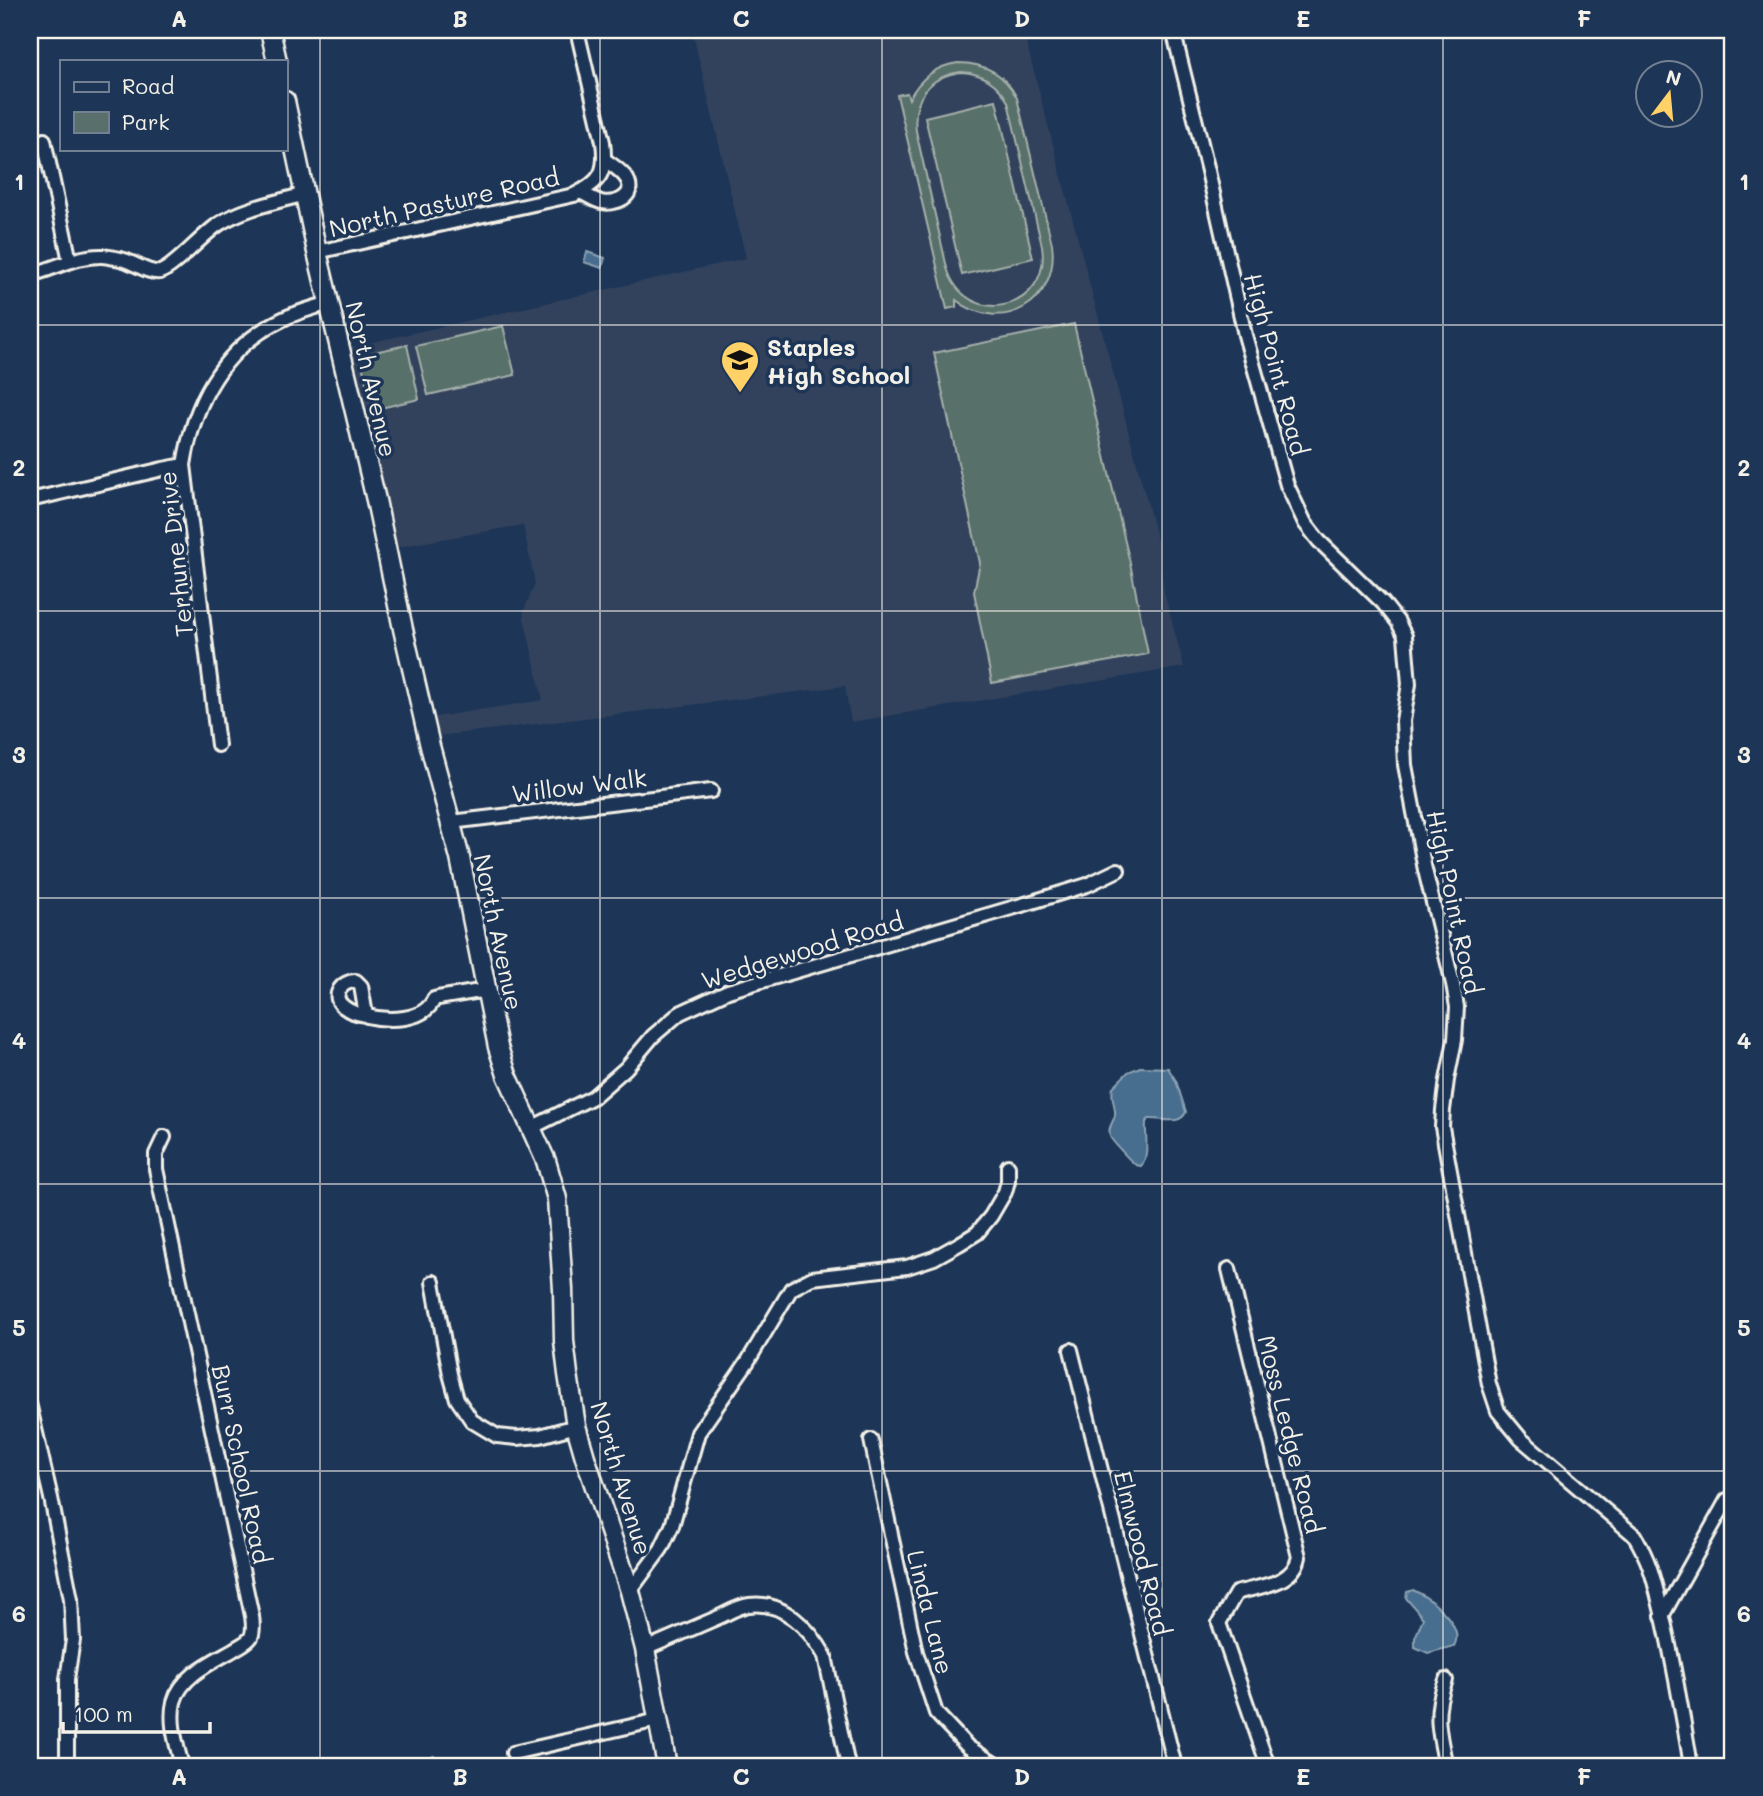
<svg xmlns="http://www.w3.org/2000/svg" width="1763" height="1796" font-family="Mali,sans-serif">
  <rect width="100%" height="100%" fill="#1d3557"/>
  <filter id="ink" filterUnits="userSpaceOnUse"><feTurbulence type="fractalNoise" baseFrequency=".0143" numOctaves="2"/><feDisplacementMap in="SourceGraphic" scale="14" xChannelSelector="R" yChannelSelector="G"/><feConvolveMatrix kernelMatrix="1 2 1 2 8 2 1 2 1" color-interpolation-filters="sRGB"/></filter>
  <g filter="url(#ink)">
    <path fill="#31435d" d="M 692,30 L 1023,30 L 1158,544 L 1164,592 L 1184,667 L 851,722 L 845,686 L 438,736 L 435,717 L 543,700 L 523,613 L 535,583 L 523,525 L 397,547 L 351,347 L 746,258 Z"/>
    <g fill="#596f6b" stroke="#a6b0aa" stroke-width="2" fill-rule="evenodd">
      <path d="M 958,63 C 985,63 1005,74 1017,98 L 1052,244 C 1060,302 1002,336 956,300 L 956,307 L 947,309 L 897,95 L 907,93 L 909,99 C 920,78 935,66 958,63 ZM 961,72 C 983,73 998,83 1008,102 L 1042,246 C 1052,311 966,330 947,268 L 916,131 C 912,99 929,76 961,72 Z"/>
      <path d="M 996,100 L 1033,258 L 962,275 L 925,117 Z"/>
      <path d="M 1074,324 L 1130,563 L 1148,654 L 992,683 L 974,592 L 980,563 L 934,353 Z"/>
      <path d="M 503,326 L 515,375 L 428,395 L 416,346 Z"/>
      <path d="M 407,345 L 419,399 L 372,410 L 360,355 Z"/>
      <path d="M 434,1756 L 444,1766 L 394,1766 Z"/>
    </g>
    <g fill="#476d8f" stroke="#8ca2b3" stroke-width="2">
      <path d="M 587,252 L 605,258 L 602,268 L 584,262 Z"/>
      <path d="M 1140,1067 L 1168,1068 L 1176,1081 L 1186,1112 C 1180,1126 1162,1118 1149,1119 L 1146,1122 C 1145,1136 1150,1155 1141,1166 C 1139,1165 1137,1166 1136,1165 C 1132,1163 1110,1139 1110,1136 C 1107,1127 1114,1122 1115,1115 C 1116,1105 1110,1098 1113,1087 L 1128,1072 Z"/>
      <path d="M 1413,1590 C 1429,1597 1466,1625 1454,1646 L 1428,1653 L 1415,1647 L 1415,1638 L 1423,1618 L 1406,1598 L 1407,1592 Z"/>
    </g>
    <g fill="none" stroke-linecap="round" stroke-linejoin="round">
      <defs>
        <g id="street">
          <path d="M 1173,30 L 1208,171 L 1245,335 L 1287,485 L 1305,523 L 1319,541 L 1383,603 L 1398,622 L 1405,636 L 1409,684 L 1403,721 L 1405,765 L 1425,870 L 1453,984 L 1457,1007 L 1455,1040 L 1447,1080 L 1443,1110 L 1442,1127 L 1489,1384 L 1498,1411 L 1521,1439 L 1634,1535 C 1652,1564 1655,1585 1663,1617 C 1674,1666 1683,1716 1691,1766"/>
          <path d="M 44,140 L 70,261"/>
          <path d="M 580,192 C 587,195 594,200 601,202 C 615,205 637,197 627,179 C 622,171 612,165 605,160"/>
          <path d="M 317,252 L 574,195 C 601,182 607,172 603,142 L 577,30"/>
          <path d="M 30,275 C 54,269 77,255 103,256 C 110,257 118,258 124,260 C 135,263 149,274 160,272 C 174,268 203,234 219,224 C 244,208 277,202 305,194"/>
          <path d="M 30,500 L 163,469 L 184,465"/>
          <path d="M 218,745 L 184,465 C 194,401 222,348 283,319 C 297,312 314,308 329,303"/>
          <path d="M 451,822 L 711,791"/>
          <path d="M 366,1015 L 361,986 L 356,981 C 341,981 330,997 344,1007 C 350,1012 358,1014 366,1015 L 367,1016 C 387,1021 424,1022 434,999 L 438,998 L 486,990"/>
          <path d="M 531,1128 L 593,1097 L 626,1068 L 653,1036 L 680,1013 L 728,991 L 1032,902 L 1087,885 L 1118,870"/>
          <path d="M 164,1137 L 156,1154 L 156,1169 L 252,1616 C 253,1623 254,1631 251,1637 C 247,1643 239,1646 233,1650 C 212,1662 181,1676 174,1702 C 169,1724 177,1745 182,1766"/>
          <path d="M 1229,1269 L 1299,1557 C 1293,1585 1259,1586 1236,1593 L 1219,1623 L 1268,1766"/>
          <path d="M 433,1282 L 450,1374 L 457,1399 L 472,1421 L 497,1436 L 517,1438 L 540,1436 L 576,1426"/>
          <path d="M 1071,1350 L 1175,1766"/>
          <path d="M 30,1407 L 51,1498 L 71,1599 L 73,1640 L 67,1679 L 67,1766"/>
          <path d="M 871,1440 L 916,1652 L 936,1713 L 968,1747 L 998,1766"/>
          <path d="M 630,1591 L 661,1549 L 672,1526 L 698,1433 L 748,1361 L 791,1289 L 812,1278 L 907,1267 L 934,1258 L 959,1244 L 977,1233 L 991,1216 L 1005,1192 L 1008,1181 L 1008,1166"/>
          <path d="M 1662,1616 L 1727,1500"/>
          <path d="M 645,1649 C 670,1638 694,1628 719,1617 C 728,1613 739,1606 749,1605 C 783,1600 810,1629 825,1656 L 848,1766"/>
          <path d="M 513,1753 L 658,1720"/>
          <path d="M 1446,1766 C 1439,1733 1433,1713 1446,1680"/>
        </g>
        <g id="secondary">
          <path d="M 270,30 L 277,61"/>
          <path d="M 285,101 L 317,252 L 376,500 L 403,629 L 430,746 L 460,858 L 498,1047 L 507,1075 L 546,1161 L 557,1199 L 563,1289 L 564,1341 L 568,1374 L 576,1426 L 585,1457 L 630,1591 L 645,1649 L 667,1766"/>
        </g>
      </defs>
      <use href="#street" stroke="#f4f1e8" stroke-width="18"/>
      <use href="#secondary" stroke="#f4f1e8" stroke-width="23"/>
      <use href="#street" stroke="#1d3557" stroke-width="12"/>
      <use href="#secondary" stroke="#1d3557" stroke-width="18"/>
    </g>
  </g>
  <path fill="none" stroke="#f4f1e8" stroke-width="2" stroke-opacity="0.55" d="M 320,30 L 320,1766M 600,30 L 600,1766M 882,30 L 882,1766M 1162,30 L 1162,1766M 1443,30 L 1443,1766M 30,325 L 1733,325M 30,611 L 1733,611M 30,898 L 1733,898M 30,1184 L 1733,1184M 30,1471 L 1733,1471"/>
  <defs>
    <symbol id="school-pin" viewBox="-11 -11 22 30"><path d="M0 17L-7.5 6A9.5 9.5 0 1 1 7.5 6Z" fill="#ffd166" stroke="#1d3557"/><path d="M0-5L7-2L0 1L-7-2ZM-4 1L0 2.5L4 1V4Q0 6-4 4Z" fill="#111"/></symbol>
  </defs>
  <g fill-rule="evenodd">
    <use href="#school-pin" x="718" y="338" width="44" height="60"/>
  </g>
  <g text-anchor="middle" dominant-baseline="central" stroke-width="7" stroke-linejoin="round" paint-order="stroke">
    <g font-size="24" fill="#f4f1e8" stroke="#1d3557">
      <text transform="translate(444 202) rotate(-13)">North Pasture Road</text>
      <text transform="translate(1277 364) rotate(75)">High Point Road</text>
      <text transform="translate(372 379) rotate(77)">North Avenue</text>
      <text transform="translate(175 554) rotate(-96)">Terhune Drive</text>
      <text transform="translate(579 785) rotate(-7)">Willow Walk</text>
      <text transform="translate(1455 902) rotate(78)">High Point Road</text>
      <text transform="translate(499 932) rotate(78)">North Avenue</text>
      <text transform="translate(802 950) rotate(-17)">Wedgewood Road</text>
      <text transform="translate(1291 1434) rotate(76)">Moss Ledge Road</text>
      <text transform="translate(242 1464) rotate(78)">Burr School Road</text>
      <text transform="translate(622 1478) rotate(73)">North Avenue</text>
      <text transform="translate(1143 1553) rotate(76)">Elmwood Road</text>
      <text transform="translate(931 1612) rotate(76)">Linda Lane</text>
    </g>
    <g font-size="24" font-weight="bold" fill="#f4f1e8" stroke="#1d3557" text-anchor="start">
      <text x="767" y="346">Staples<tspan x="767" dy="28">High School</tspan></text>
    </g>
  </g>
  <rect width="1763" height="1796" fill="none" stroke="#1d3557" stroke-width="77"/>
  <rect x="60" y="60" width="228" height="91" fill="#1d3557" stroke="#738091" stroke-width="2"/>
  <rect x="74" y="82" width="35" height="10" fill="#1d3557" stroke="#738091" stroke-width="2"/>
  <text x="122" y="94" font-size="21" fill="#f4f1e8">Road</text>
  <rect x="74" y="112" width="35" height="21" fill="#596f6b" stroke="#738091" stroke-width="2"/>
  <text x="122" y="130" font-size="21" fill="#f4f1e8">Park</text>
  <g transform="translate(1669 94) rotate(16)"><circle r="33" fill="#1d3557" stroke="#738091" stroke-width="2"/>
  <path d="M0-5L12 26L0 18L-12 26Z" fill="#ffd166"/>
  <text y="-10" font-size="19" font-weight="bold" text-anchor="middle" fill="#f4f1e8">N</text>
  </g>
  <path d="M63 1722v10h147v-10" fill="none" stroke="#f4f1e8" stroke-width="3.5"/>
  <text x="74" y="1722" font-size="21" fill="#f4f1e8" stroke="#1d3557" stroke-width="5" paint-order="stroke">100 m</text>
  <rect x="38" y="38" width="1686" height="1720" fill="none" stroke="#f4f1e8" stroke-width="2.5"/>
  <g font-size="23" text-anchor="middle" font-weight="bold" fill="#f4f1e8">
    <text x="179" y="27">A</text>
    <text x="460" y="27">B</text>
    <text x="741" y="27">C</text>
    <text x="1022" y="27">D</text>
    <text x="1303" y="27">E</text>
    <text x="1584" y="27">F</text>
    <text x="19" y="190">1</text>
    <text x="1744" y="190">1</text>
    <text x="19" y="476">2</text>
    <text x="1744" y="476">2</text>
    <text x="19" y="763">3</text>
    <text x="1744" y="763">3</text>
    <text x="19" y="1049">4</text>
    <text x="1744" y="1049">4</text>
    <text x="19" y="1336">5</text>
    <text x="1744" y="1336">5</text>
    <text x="19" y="1622">6</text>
    <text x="1744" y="1622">6</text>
    <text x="179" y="1785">A</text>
    <text x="460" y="1785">B</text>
    <text x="741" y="1785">C</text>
    <text x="1022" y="1785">D</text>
    <text x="1303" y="1785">E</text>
    <text x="1584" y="1785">F</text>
  </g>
</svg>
